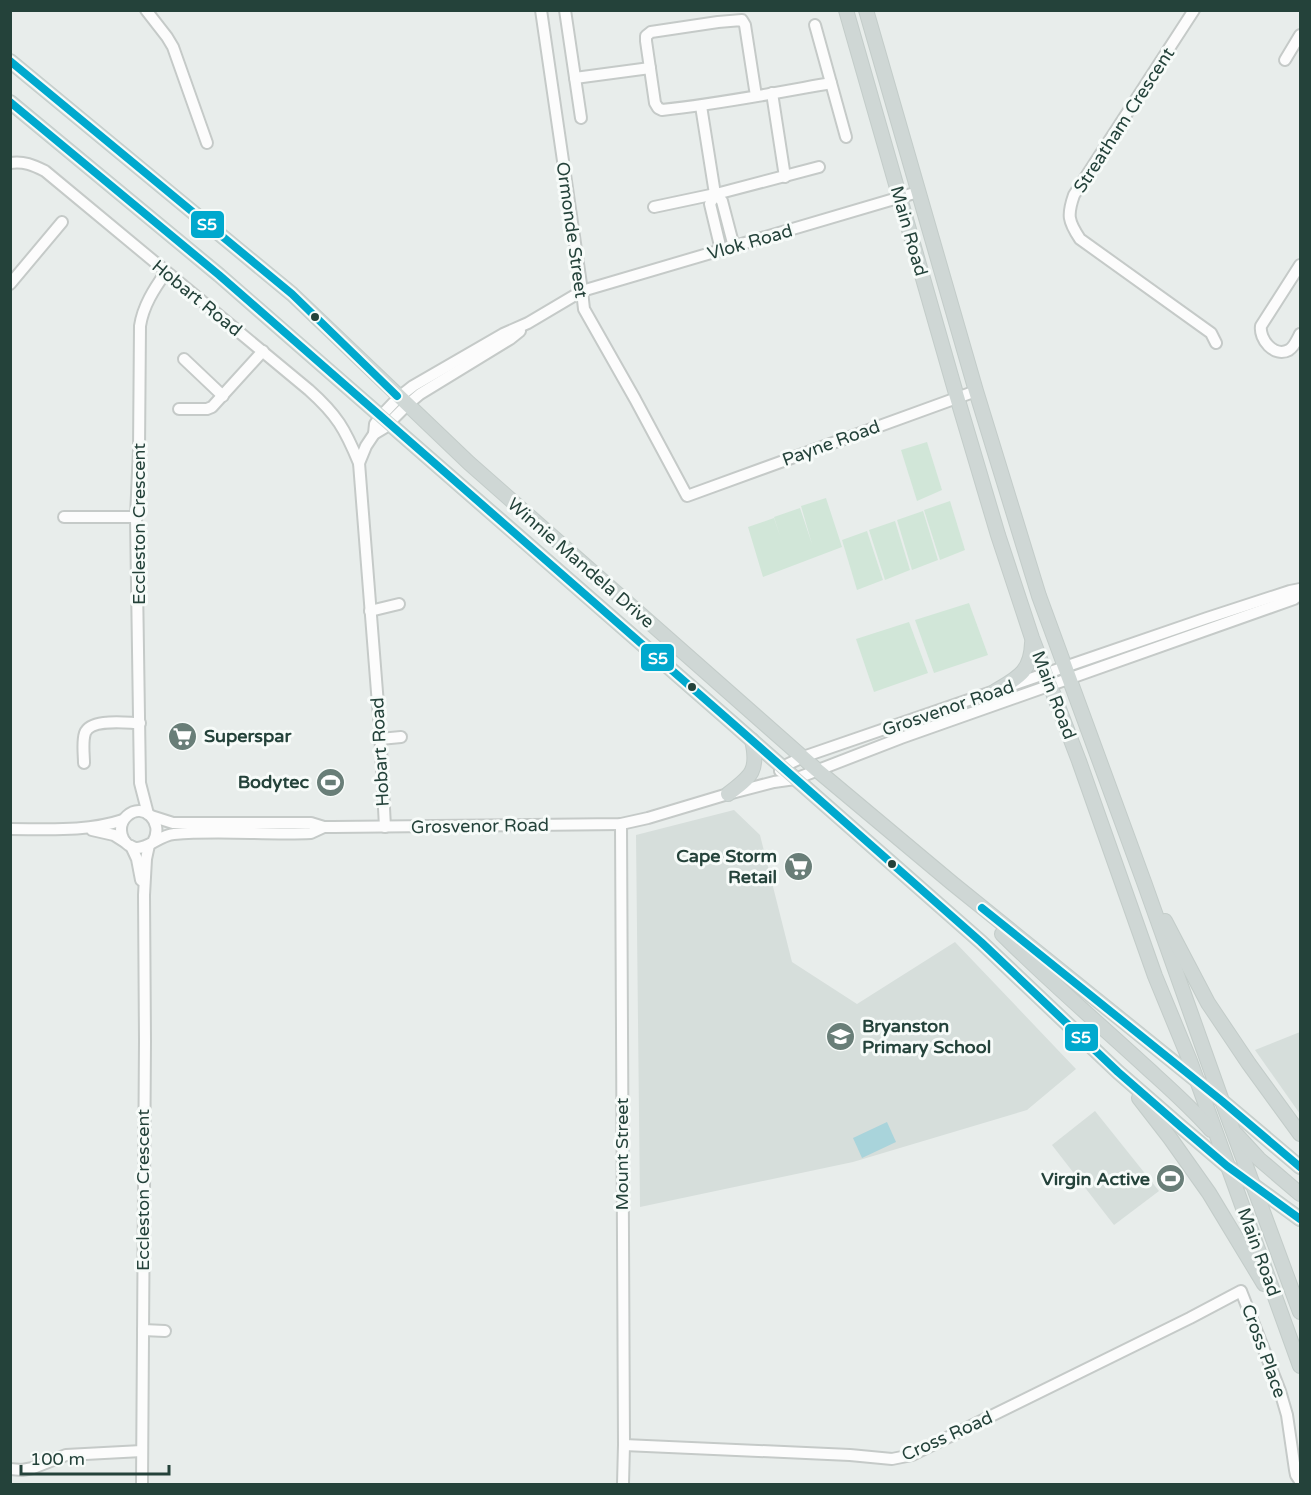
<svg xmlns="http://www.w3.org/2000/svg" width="1311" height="1495" font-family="'Varela Round',sans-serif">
  <rect width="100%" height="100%" fill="#e8edeb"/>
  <g fill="#d6dedb">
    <path d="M 734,810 L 760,835 L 792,962 L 857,1004 L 955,942 L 1076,1069 L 1027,1110 L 853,1162 L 640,1207 L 636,835 Z"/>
    <path d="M 1300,1032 L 1300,1114 L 1255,1050 Z"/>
    <path d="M 1095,1111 L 1159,1191 L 1114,1225 L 1052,1145 Z"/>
  </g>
  <g fill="#d1e6d8">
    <path d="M 927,442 L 942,490 L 917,501 L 901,450 Z"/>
    <path d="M 826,498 L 842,547 L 763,577 L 748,527 L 774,518 L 780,536 L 774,517 L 800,508 L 812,544 L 801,506 Z"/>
    <path d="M 950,501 L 965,550 L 940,560 L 924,510 Z"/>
    <path d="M 923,511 L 938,560 L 912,570 L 897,520 Z"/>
    <path d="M 895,521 L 910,570 L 885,580 L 869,530 Z"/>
    <path d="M 867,531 L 883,580 L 857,590 L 842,540 Z"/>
    <path d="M 969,603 L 988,655 L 934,673 L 915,620 Z"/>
    <path d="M 909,622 L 928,673 L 874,692 L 856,639 Z"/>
  </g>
  <path fill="#a9d4db" d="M 887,1122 L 896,1142 L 862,1158 L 853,1138 Z"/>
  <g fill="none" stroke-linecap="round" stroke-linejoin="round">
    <defs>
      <g id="minor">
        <path d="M 146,10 L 167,37 L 173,47 L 207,143"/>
        <path d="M 541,10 L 582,291 L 584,309 L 635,399 L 687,496 L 976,391"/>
        <path d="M 565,10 L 581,118"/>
        <path d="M 1194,10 L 1074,195 C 1067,215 1068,221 1080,239 L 1211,333 L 1216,343"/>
        <path d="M 815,25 L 846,137"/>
        <path d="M 1285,60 L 1300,35"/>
        <path d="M 575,78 L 650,68"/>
        <path d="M 772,93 L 785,177"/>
        <path d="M 756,96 L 745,25 L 742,20 L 718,22 L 651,32 L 646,36 L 646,41 L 655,103 L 658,108 L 662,110 C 719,104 775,93 831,83"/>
        <path d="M 701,106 L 715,194 L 710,204 L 721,250"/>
        <path d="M 10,163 C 24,161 33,165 45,171 L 309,390 C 337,415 345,429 359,463 L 380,730 L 385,827"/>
        <path d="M 715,194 L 722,201 L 734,247"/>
        <path d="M 654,207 L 720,193 L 819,167"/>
        <path d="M 1300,265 L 1261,326 C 1259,339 1274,358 1289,350 C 1294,347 1297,340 1300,334"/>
        <path d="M 10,284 L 62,222"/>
        <path d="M 184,359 L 223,396"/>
        <path d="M 179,409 L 207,409 L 212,407 L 263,351"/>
        <path d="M 374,434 L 375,424 L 381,416 L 399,397 L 413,386 L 503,334 L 528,323 L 582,291 L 918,192"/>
        <path d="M 359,463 L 366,446 L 374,434 L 384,428 L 407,405 L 420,394 L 510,339 L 520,331"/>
        <path d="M 64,517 L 136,517"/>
        <path d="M 370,611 L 399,604"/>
        <path d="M 380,739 L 401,737"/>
        <path d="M 84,763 C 84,754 82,742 85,733 C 91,718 126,723 140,723"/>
        <path d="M 780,771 L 782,767 L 803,757 L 1207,618 L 1290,591 L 1300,589"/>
        <path d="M 148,814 L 140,783 L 136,517 L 139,449 L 140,326 C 143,306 154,289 166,272"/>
        <path d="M 151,816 L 173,823 L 311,823 L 324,827 L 333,827 L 621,824 L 648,818 L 728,794 L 774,782 L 795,779 L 901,738 L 1294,599 L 1300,594"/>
        <path d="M 621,824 L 624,1445 L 623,1484"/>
        <path d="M 10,829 C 48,829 87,832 123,820"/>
        <path d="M 92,830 L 114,835 L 125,842"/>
        <path d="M 153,842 C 165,822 143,801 127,816 C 116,826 121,846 136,848 C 148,849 160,835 174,834 C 219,830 266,835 311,833 L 324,827"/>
        <path d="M 131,846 L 137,859 L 141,880"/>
        <path d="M 143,1330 L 165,1331"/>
        <path d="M 624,1445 L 850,1455 L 892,1459 L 912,1455 L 1190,1318 L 1241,1291 L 1280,1391 L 1287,1415 L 1295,1470 L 1296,1475 L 1300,1481"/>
        <path d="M 10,1469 L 22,1470 L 33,1468 L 66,1455 L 142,1451"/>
        <path d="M 142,1484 L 145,1041 L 144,895 L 146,859 L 149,845"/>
      </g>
      <g id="major">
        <path d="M 846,10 L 957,397 L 998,535 L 1032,638 L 1079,761 L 1155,976 L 1190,1061 L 1300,1366"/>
        <path d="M 866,10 L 976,391 L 1039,596 L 1144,882 L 1222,1101 L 1300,1312"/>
        <path d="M 10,61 L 292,294 L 469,463 L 817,770 L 952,883 L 1222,1101 L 1300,1167"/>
        <path d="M 10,102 L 219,275 L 730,721 L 981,942 L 1118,1072 L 1180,1126 L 1227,1166 L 1300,1219"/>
        <path d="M 994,692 C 1017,678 1031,673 1032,643"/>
        <path d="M 728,794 C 752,776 759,770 752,740"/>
        <path d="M 1165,921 L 1208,1003 L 1249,1064 L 1300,1134"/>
        <path d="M 1002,934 C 1048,980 1097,1022 1145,1066 C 1168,1087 1191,1107 1211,1130"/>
        <path d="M 1139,1098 L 1170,1138 L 1209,1193 L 1264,1284"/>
        <path d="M 1236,1134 L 1259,1159 L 1300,1194"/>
      </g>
    </defs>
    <use href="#minor" stroke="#c5cac8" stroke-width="14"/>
    <use href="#major" stroke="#c3ccc9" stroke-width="16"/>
    <use href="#minor" stroke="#fcfcfc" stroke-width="10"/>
    <use href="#major" stroke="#cfd7d5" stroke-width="14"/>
    <defs>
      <g id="bus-1">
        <path d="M 10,61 L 292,294 L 397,396"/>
        <path d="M 10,102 L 219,275 L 730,721 L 981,942 L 1118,1072 L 1180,1126 L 1227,1166 L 1300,1219"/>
        <path d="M 982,908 L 1222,1101 L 1300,1167"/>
      </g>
    </defs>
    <use href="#bus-1" stroke="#f7fbf9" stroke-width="12"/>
    <use href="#bus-1" stroke="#00a9ce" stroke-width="8"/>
  </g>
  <defs>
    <symbol id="supermarket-disc" viewBox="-11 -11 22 22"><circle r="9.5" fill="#697e78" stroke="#f7fbf9"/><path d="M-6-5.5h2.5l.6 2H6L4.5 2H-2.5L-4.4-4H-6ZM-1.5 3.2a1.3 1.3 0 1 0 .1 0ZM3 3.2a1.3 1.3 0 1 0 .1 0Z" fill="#fff"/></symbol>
    <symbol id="stadium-disc" viewBox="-11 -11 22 22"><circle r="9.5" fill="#697e78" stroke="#f7fbf9"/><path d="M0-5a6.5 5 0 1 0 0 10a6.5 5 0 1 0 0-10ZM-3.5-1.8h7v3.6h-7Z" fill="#fff"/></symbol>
    <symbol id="school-disc" viewBox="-11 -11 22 22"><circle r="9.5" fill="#697e78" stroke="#f7fbf9"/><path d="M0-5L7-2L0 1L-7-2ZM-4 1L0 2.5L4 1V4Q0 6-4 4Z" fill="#fff"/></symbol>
  </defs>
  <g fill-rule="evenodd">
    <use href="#supermarket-disc" x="166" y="720" width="33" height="33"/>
    <use href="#stadium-disc" x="314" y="766" width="33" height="33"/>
    <use href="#supermarket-disc" x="782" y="850" width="33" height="33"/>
    <use href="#school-disc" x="824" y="1020" width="33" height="33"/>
    <use href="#stadium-disc" x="1154" y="1162" width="33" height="33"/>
  </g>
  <g fill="#24423a" stroke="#f7fbf9" stroke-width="2">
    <circle cx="315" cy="317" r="5"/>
    <circle cx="692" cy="687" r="5"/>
    <circle cx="892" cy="864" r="5"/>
  </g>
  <g text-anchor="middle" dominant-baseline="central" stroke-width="6" stroke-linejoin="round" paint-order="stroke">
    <g font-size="18" fill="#24423a" stroke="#f7fbf9">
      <text transform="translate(1124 120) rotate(-57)">Streatham Crescent</text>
      <text transform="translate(572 230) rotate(82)">Ormonde Street</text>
      <text transform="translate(909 231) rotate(74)">Main Road</text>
      <text transform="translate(750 242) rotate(-16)">Vlok Road</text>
      <text transform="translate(197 298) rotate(39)">Hobart Road</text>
      <text transform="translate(831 443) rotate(-20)">Payne Road</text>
      <text transform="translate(139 524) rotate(-90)">Eccleston Crescent</text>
      <text transform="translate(581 563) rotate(41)">Winnie Mandela Drive</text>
      <text transform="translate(1054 695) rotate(69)">Main Road</text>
      <text transform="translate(948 708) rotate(-19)">Grosvenor Road</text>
      <text transform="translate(380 752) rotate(-93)">Hobart Road</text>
      <text transform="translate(480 826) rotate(-1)">Grosvenor Road</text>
      <text transform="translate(622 1154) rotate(-90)">Mount Street</text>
      <text transform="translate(143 1190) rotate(-90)">Eccleston Crescent</text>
      <text transform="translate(1259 1252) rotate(70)">Main Road</text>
      <text transform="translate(1264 1351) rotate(70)">Cross Place</text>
      <text transform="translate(947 1436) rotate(-24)">Cross Road</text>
    </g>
    <g font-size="18" font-weight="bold" fill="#24423a" stroke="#f7fbf9" text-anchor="end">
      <text x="204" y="736" text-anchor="start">Superspar</text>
      <text x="309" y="782">Bodytec</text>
      <text x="777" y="856">Cape Storm<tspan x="777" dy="21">Retail</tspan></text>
      <text x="862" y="1026" text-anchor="start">Bryanston<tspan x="862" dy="21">Primary School</tspan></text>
      <text x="1150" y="1179">Virgin Active</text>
    </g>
  </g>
  <g stroke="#f7fbf9" stroke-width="2">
    <rect x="190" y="210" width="35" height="29" rx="6" fill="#00a9ce"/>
    <rect x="640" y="643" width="35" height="29" rx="6" fill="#00a9ce"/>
    <rect x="1064" y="1023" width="35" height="29" rx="6" fill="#00a9ce"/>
  </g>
  <g font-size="16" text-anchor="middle" font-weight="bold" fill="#fff">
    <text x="207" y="230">S5</text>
    <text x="658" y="664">S5</text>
    <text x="1081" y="1043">S5</text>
  </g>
  <rect width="1311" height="1495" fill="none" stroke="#24423a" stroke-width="24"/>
  <path d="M21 1465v9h148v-9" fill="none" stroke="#24423a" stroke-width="3"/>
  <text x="30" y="1465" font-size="18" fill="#24423a" stroke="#f7fbf9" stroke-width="4.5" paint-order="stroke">100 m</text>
</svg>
